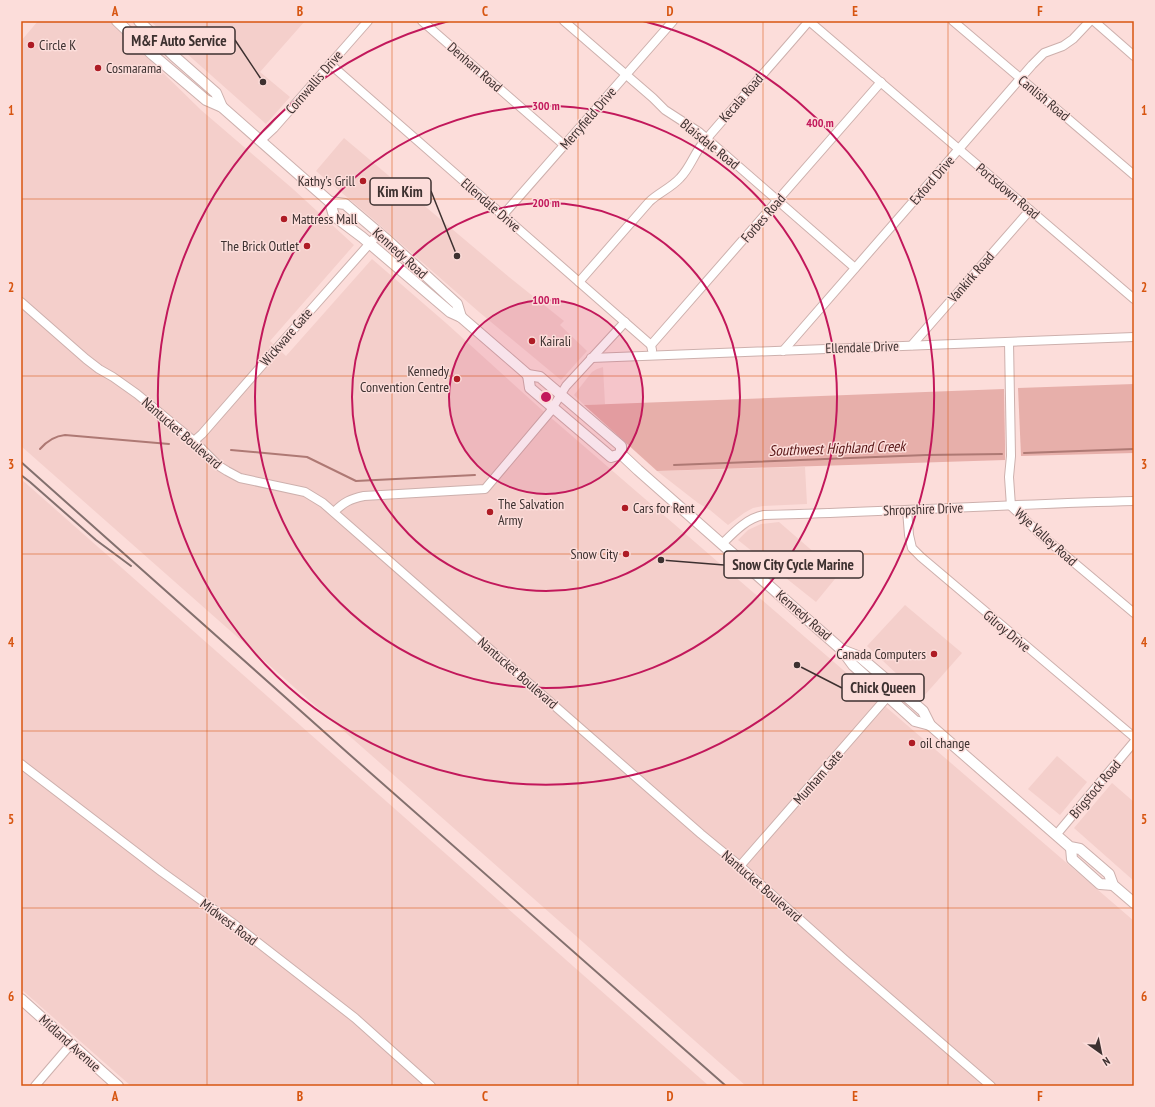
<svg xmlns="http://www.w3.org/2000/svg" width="1155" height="1107" font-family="'PT Sans Narrow',sans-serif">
  <rect width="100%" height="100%" fill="#fcddda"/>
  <g fill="#f4cfcb">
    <path d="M 38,21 L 110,21 L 201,110 L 293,189 L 354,245 L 270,341 L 286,356 L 372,259 L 446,323 L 542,410 L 1134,921 L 1134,1086 L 746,1086 L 21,446 L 21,41 Z"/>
    <path d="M 150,21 L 305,21 L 260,72 L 290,97 L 266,124 Z"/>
    <path d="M 344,138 L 509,277 L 564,321 L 560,325 L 587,351 L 561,380 L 479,312 L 374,220 L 316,171 Z"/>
    <path d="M 603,367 L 605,404 L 584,405 L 574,395 L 592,372 L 597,369 Z"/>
    <path d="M 805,467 L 807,504 L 763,506 L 753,508 L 744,513 L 728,525 L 710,510 L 698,503 L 657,471 Z"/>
    <path d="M 21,479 L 709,1086 L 131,1086 L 21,989 Z"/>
    <path d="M 779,522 L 839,574 L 816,602 L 738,540 L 748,530 L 761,524 Z"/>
    <path d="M 905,605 L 962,653 L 923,697 L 898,675 L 867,646 Z"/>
    <path d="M 1057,756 L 1087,782 L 1060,815 L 1028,789 Z"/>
    <path d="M 1112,783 L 1134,802 L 1134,881 L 1074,828 Z"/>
  </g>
  <g fill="#e7afaa">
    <path d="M 1134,384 L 1134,453 L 1021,456 L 1018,388 Z"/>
    <path d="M 1004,389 L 1005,445 L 1005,460 L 657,471 L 584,405 Z"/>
  </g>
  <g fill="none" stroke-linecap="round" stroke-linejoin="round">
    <g stroke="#ae7974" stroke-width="2">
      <path d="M 40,449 C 47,441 54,436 65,435 L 169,444"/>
      <path d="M 231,450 L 307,457 L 356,481 L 475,475"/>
      <path d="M 1024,453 L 1134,449"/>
      <path d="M 674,465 L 926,455 L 1002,454"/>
    </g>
    <defs>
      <g id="minor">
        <path d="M 422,21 L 564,145"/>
        <path d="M 564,21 L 653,98 L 665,110 L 699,132 L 855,268"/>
        <path d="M 809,21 L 1134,299"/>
        <path d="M 953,21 L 1134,175"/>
        <path d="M 1094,21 L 1134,56"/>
        <path d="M 330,64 L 651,345"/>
        <path d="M 260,141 L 274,128 L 368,21"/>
        <path d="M 503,215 L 673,21"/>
        <path d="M 579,282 L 649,202 C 658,193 671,188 680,178 C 690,168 694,154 703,143 C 738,102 774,62 809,21"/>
        <path d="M 21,302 L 86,359 L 99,369 L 113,377 L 137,394 L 194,441 L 219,466 L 227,471 L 240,478 L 305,492 L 323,503 L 701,834 L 740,866 L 844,959 L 991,1086"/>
        <path d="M 1009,342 L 1011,456 L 1009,477 L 1011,506 L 1040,534 L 1134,613"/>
        <path d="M 912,345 L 1030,210"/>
        <path d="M 652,350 L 651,345 L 881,82"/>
        <path d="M 783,351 L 1032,65 L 1044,53 L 1063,46 L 1073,39 L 1090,21"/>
        <path d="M 591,358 L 1134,337"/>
        <path d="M 194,441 L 202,434 L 285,339 L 379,233"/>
        <path d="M 907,510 L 909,535 L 912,548 L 921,557 L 1134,737"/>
        <path d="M 334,512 C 344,502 350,499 364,496 L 485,489 L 550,412 L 566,386 L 625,322"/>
        <path d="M 722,544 C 734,532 747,518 764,515 C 887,512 1011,504 1134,501"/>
        <path d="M 21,764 L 162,872 L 234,924 L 355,1018 L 431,1086"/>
        <path d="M 1056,835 L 1134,742"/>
        <path d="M 740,866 L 896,687"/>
        <path d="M 35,1086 L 71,1044"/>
      </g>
      <g id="major">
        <path d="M 117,21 L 153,55 L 206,100 L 222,107 L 330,202 L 334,216 L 362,237 L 450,312 L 461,317 L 528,375 L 540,377 L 621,446 L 621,454 L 638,470 L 842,650 L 853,665 L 915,721 L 930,725"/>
        <path d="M 139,21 L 174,56 L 216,93 L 222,107"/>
        <path d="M 330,202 L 345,204 L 386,239 L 457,304 L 461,317"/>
        <path d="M 528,375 L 530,388 L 611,457 L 621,454"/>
        <path d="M 842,650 L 860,657 L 915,704 L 923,711 L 930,725 L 1070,847 L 1080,849 L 1109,874 L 1113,885 L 1134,903"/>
        <path d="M 1071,848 L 1072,859 L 1100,884 L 1113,885"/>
        <path d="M 21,999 L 118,1086"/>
      </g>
    </defs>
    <use href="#minor" stroke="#cdb0ad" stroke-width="10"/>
    <use href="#major" stroke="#cdb0ad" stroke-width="12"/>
    <use href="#minor" stroke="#fff" stroke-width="8"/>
    <use href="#major" stroke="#fff" stroke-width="10"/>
    <g stroke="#83706e" stroke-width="2">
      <path d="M 21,462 L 349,754 L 726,1086"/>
      <path d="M 21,475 L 30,482 L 96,540 L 131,566"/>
    </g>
  </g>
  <path fill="none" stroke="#d75510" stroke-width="1" stroke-opacity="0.55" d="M 207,21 L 207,1086M 392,21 L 392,1086M 578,21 L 578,1086M 763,21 L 763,1086M 948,21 L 948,1086M 21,199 L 1134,199M 21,376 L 1134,376M 21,554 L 1134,554M 21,731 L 1134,731M 21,908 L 1134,908"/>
  <circle cx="546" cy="397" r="97" fill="#c2185b" fill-opacity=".12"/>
  <g fill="none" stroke="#c2185b" stroke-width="2">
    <circle cx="546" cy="397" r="97"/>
    <circle cx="546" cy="397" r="194"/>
    <circle cx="546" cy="397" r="291"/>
    <path d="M643 21A388 388 0 1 1 449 21"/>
  </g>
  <g fill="#ae1c25" stroke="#fcddda" stroke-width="1.5">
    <circle cx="31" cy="45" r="4"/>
    <circle cx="98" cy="68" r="4"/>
    <circle cx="363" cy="181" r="4"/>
    <circle cx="284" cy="219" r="4"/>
    <circle cx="307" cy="246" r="4"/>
    <circle cx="532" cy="341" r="4"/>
    <circle cx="457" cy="379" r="4"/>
    <circle cx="625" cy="508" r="4"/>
    <circle cx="490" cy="512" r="4"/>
    <circle cx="626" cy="554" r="4"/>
    <circle cx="934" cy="654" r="4"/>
    <circle cx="912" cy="743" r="4"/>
  </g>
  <g text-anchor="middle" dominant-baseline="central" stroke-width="3" stroke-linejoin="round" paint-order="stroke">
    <g font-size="14" fill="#3d3130" stroke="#fcddda" text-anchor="start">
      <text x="39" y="45">Circle K</text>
      <text x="106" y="68">Cosmarama</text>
      <text x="355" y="181" text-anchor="end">Kathy's Grill</text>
      <text x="292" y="219">Mattress Mall</text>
      <text x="299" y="246" text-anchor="end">The Brick Outlet</text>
      <text x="540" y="341">Kairali</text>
      <text x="449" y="371" text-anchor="end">Kennedy<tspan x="449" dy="16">Convention Centre</tspan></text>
      <text x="498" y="504">The Salvation<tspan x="498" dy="16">Army</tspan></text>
      <text x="633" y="508">Cars for Rent</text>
      <text x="618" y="554" text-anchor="end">Snow City</text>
      <text x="926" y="654" text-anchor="end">Canada Computers</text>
      <text x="920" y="743">oil change</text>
    </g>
    <g font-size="14" fill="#3d3130" stroke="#fcddda">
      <text transform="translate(475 67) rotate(41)">Denham Road</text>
      <text transform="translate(314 82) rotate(-49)">Cornwallis Drive</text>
      <text transform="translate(741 98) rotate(-49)">Kecala Road</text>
      <text transform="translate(1044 98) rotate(40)">Canlish Road</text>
      <text transform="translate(588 118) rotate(-49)">Merryfield Drive</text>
      <text transform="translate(710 144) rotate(39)">Blaisdale Road</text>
      <text transform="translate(932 180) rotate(-49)">Exford Drive</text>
      <text transform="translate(1008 191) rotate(40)">Portsdown Road</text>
      <text transform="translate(491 205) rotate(41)">Ellendale Drive</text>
      <text transform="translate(763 218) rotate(-49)">Forbes Road</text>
      <text transform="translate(400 253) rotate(42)">Kennedy Road</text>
      <text transform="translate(971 277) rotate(-49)">Vankirk Road</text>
      <text transform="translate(286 337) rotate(-49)">Wickware Gate</text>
      <text transform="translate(862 347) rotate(-2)">Ellendale Drive</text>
      <text transform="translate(182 433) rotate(41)">Nantucket Boulevard</text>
      <text transform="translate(923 509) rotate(-2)">Shropshire Drive</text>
      <text transform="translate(1046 537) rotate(42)">Wye Valley Road</text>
      <text transform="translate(804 615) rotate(41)">Kennedy Road</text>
      <text transform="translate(1007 631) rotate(40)">Gilroy Drive</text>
      <text transform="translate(518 673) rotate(41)">Nantucket Boulevard</text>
      <text transform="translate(818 777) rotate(-49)">Munham Gate</text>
      <text transform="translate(1095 789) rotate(-50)">Brigstock Road</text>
      <text transform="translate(762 886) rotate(41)">Nantucket Boulevard</text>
      <text transform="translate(229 922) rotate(37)">Midwest Road</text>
      <text transform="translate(70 1043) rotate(42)">Midland Avenue</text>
    </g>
    <g font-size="15" font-style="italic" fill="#591616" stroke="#fcddda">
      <text transform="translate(837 448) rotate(-2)">Southwest Highland Creek</text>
    </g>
  </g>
  <circle cx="546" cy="397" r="6" fill="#c2185b" stroke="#fcddda" stroke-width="2"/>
  <g font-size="12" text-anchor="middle" font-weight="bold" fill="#c2185b" stroke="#fcddda" stroke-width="3" stroke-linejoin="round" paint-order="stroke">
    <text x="546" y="110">300 m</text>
    <text x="820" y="127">400 m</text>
    <text x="546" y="207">200 m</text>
    <text x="546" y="304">100 m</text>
  </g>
  <path fill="none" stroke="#3d3130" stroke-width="1.5" d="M263 82L235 40M457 256L431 191M661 560L724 565M797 665L842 688"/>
  <g fill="#3d3130" stroke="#fcddda" stroke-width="1.5">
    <circle cx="263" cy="82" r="4"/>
    <circle cx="457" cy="256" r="4"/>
    <circle cx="661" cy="560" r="4"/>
    <circle cx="797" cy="665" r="4"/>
  </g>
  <g fill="#fcddda" stroke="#3d3130" stroke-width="1.5">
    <rect x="123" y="27" width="112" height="27" rx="4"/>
    <rect x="370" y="178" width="61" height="27" rx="4"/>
    <rect x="724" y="551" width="139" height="27" rx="4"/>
    <rect x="842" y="674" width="82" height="27" rx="4"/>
  </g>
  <g font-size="15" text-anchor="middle" font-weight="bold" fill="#3d3130">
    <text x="179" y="46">M&amp;F Auto Service</text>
    <text x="400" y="197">Kim Kim</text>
    <text x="793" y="570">Snow City Cycle Marine</text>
    <text x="883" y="693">Chick Queen</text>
  </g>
  <rect width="1155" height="1107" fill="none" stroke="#fcddda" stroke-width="44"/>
  <g transform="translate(1101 1053) rotate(147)" stroke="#fcddda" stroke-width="3" paint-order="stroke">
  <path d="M0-3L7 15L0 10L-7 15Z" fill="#3d3130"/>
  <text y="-6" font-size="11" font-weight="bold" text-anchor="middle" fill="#3d3130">N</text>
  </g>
  <rect x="22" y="22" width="1111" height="1063" fill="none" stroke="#d75510" stroke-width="1.5"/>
  <g font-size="13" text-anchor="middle" font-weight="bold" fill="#d75510">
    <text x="115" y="16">A</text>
    <text x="300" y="16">B</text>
    <text x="485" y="16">C</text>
    <text x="670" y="16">D</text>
    <text x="855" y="16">E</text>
    <text x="1040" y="16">F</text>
    <text x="11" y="115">1</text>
    <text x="1144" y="115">1</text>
    <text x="11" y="292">2</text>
    <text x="1144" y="292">2</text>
    <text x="11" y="469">3</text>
    <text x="1144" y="469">3</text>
    <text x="11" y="647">4</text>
    <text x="1144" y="647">4</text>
    <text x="11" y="824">5</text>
    <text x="1144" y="824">5</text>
    <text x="11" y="1001">6</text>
    <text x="1144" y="1001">6</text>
    <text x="115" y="1101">A</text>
    <text x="300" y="1101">B</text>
    <text x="485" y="1101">C</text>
    <text x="670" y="1101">D</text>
    <text x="855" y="1101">E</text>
    <text x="1040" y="1101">F</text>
  </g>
</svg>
